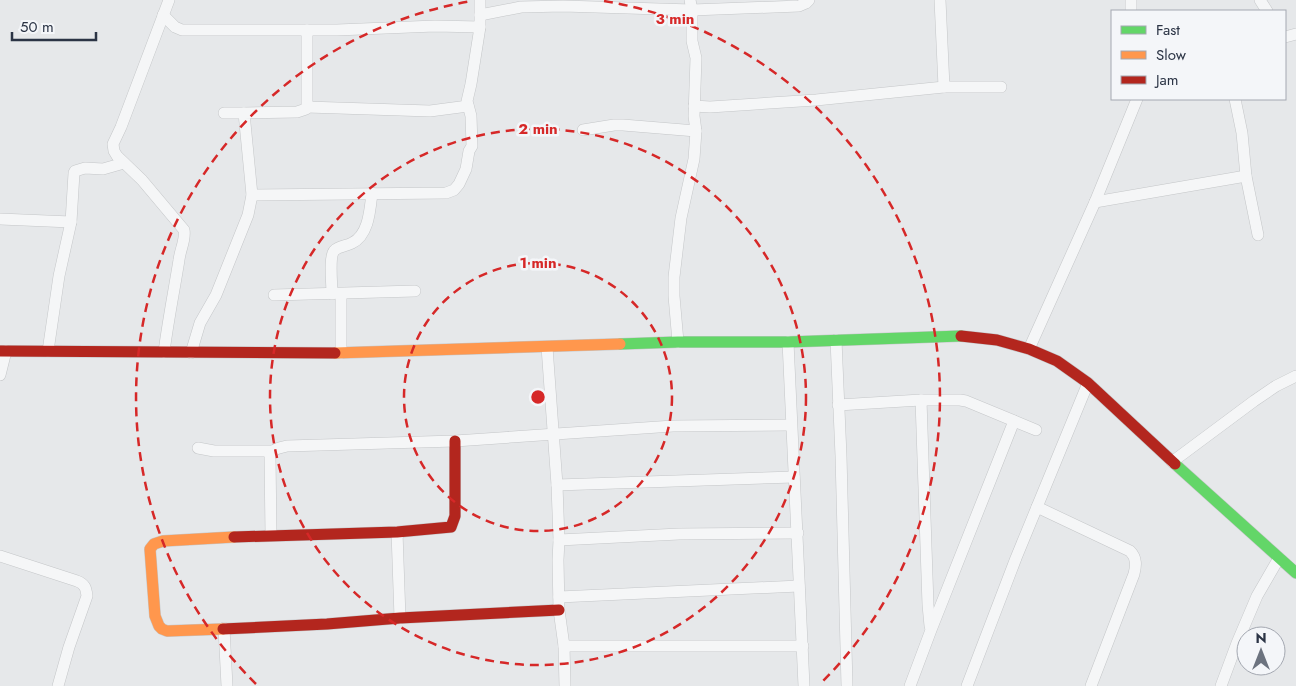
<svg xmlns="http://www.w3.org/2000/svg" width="1296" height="686" font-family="Jost,sans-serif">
  <rect width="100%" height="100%" fill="#e6e8ea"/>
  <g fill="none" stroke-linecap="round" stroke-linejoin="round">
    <defs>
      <g id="street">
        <path d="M 940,0 L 944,87"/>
        <path d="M 1260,0 L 1267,11"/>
        <path d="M 1131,11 L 1131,0"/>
        <path d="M 163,15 L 175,27 L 182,30 L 307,30"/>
        <path d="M 480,15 L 521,7 L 563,6 L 692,10 L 799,6 L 806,3 L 809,0"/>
        <path d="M 1285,37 L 1296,34"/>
        <path d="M 1235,99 L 1242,133 L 1246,176 L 1258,235"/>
        <path d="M 694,106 L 710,107 L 816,100 L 944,87 L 1001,87"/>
        <path d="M 307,107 L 430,111 L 468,106"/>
        <path d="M 224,113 L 244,113"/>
        <path d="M 583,130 L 614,125 L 623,125 L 696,131"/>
        <path d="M 252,195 L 446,193 L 454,190 L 459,184 L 466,169 L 469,151 L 472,146 L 471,116 L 467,101 L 471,84 L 480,27 L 480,0"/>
        <path d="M 1095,202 L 1246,176"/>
        <path d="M 0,219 L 71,222"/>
        <path d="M 332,294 C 332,284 329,257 334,251 C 338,246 347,246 352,243 C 369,235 370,209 372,193"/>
        <path d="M 341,294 L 341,353"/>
        <path d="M 274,295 L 415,291"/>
        <path d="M 836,340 L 841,456 L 847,686"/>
        <path d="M 678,342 L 674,296 L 674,277 L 681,218 L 694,159 L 696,131 L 694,116 L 696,58 L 692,41 L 692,10 L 690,0"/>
        <path d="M 788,342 L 804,686"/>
        <path d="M 547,347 L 557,485 L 559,540 L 558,560 L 559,610 L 564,646 L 565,686"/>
        <path d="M 1029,349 L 1095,202 L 1137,99"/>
        <path d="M 48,351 L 59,276 L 71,222 L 74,173 L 75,171 L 85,168 L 103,169 L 124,163"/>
        <path d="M 164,352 C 168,321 174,291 179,260 C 180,250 186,239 184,230 L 142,180 L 117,156 L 114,151 L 113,144 L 121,127 L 169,0"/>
        <path d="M 191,353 L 200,323 L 216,295 L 248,215 L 252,195 L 244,113 L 297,112 L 306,109 L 307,107 L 307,30 L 337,30 L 435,26 L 480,27"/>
        <path d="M 0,375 L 6,351"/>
        <path d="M 921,400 L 928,605 L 930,626"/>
        <path d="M 838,405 L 921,400 L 960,400 L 966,401 L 1036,430"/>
        <path d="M 198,448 L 214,451 L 272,451"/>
        <path d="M 1172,462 L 1254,401 L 1276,386 L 1296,376"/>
        <path d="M 557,485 L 794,477"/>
        <path d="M 1037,507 L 1130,551 C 1137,558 1136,566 1134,574 L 1091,686"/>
        <path d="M 397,532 L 400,618"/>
        <path d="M 271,535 L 270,456 C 273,449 278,448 287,446 L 455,441 L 673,426 L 791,425"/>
        <path d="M 559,540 L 679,534 L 798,533"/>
        <path d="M 0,556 L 77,581 C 85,584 86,588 87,596 L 69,647 L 58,686"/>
        <path d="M 559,597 L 799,586"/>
        <path d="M 224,628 L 227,686"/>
        <path d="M 564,646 L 803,646"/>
        <path d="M 910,686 L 931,630 L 1014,421"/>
        <path d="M 967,686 L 1016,558 L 1088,383"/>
        <path d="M 1221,686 L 1237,643 L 1257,596 L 1279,558"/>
      </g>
      <g id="fast">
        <path d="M 620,344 L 678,342 L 788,342 L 961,336"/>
        <path d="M 1175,464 L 1296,573"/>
      </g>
      <g id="slow">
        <path d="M 335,353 L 620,344"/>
        <path d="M 223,629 L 167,631 L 162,629 L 159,626 L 155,616 L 150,549 L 154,544 L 163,541 L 234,537"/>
      </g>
      <g id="jam">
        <path d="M 961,336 L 997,340 L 1029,349 L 1057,361 L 1088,383 L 1175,464"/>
        <path d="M 0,351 L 335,353"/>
        <path d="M 234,537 L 397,532 L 451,527 L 455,516 L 455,441"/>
        <path d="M 223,629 L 327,624 L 400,618 L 559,610"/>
      </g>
    </defs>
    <use href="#street" stroke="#c4c6c8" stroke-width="12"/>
    <use href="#fast" stroke="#c4c6c8" stroke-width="12"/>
    <use href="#slow" stroke="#c4c6c8" stroke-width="12"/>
    <use href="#jam" stroke="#c4c6c8" stroke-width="12"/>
    <use href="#street" stroke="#f5f6f7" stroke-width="11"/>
    <use href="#fast" stroke="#63d668" stroke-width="11"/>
    <use href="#slow" stroke="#ff974d" stroke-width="11"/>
    <use href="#jam" stroke="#b3261e" stroke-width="11"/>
  </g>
  <g fill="none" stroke="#d62828" stroke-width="2.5" stroke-dasharray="9 6">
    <circle cx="538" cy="397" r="134"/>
    <circle cx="538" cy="397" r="268"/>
    <path d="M256 684A402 402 0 0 1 472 1M604 1A402 402 0 0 1 820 684"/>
  </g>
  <circle cx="538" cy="397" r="8" fill="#d62828" stroke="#f4f6f9" stroke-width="2.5"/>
  <g font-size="15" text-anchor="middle" font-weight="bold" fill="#d62828" stroke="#f4f6f9" stroke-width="5" stroke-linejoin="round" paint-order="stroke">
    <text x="675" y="24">3 min</text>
    <text x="538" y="134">2 min</text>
    <text x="538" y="268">1 min</text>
  </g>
  <rect x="1111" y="10" width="175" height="90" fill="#f4f6f9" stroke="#a4a8b1"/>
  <rect x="1121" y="26" width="25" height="8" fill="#63d668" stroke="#a4a8b1"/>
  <text x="1156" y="35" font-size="15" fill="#2b3445">Fast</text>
  <rect x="1121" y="51" width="25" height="8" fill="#ff974d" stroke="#a4a8b1"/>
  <text x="1156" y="60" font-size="15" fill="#2b3445">Slow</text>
  <rect x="1121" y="76" width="25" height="8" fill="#b3261e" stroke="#a4a8b1"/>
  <text x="1156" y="85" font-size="15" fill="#2b3445">Jam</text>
  <g transform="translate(1261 651)"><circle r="24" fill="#f4f6f9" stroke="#a4a8b1"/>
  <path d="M0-4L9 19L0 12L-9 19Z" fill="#6c737f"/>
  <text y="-8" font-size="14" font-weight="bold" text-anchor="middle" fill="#2b3445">N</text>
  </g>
  <path d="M12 32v8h84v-8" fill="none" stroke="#2b3445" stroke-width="2.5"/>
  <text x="20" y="32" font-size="15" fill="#2b3445" stroke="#f4f6f9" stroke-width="4" paint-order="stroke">50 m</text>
</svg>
